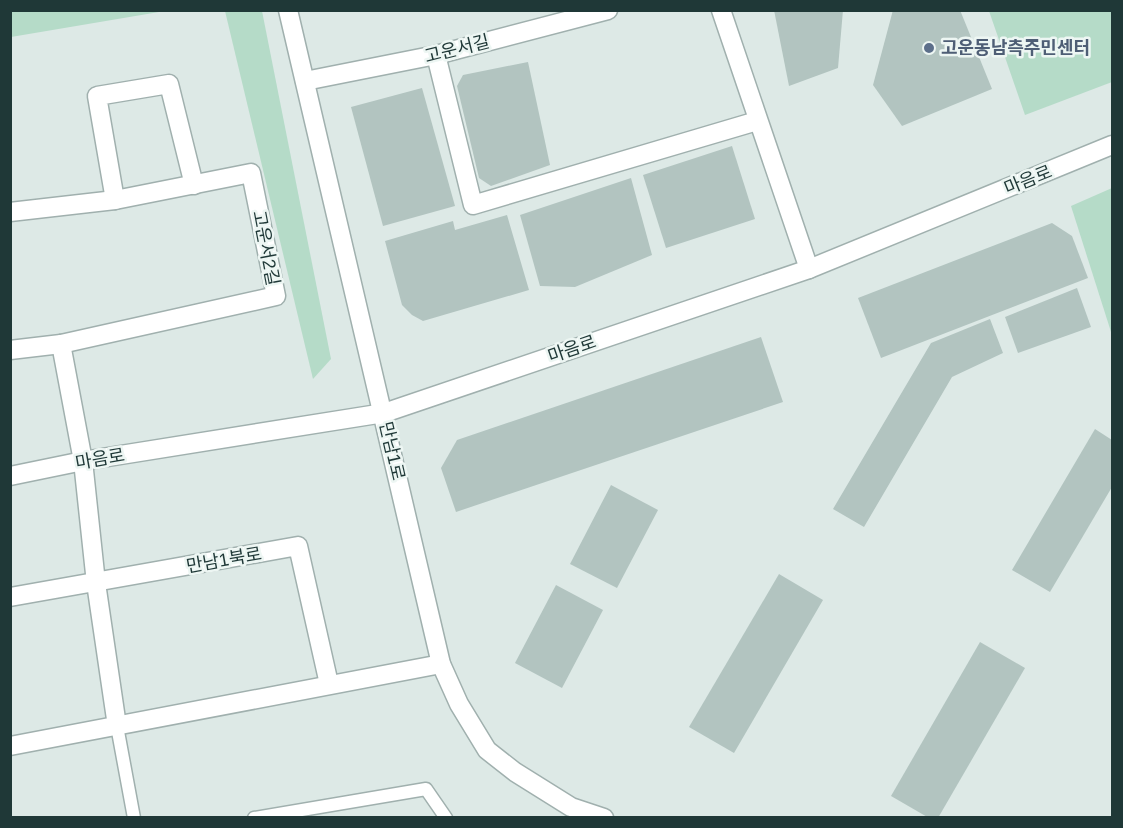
<svg xmlns="http://www.w3.org/2000/svg" width="1123" height="828" font-family="Helvetica,'Noto Sans KR',sans-serif">
  <rect width="100%" height="100%" fill="#dde9e6"/>
  <g fill="#b5dbc8">
    <path d="M 11,10 L 165,10 L 165,11 L 11,37 Z"/>
    <path d="M 225,11 L 262,11 L 331,359 L 313,379 Z"/>
    <path d="M 989,11 L 1112,11 L 1112,82 L 1025,115 Z"/>
    <path d="M 1112,188 L 1112,335 L 1071,206 Z"/>
  </g>
  <g fill="#b2c4c0">
    <path d="M 774,10 L 843,10 L 838,68 L 789,86 Z"/>
    <path d="M 893,10 L 960,10 L 992,89 L 902,126 L 873,85 Z"/>
    <path d="M 528,62 L 550,165 L 491,186 L 479,178 L 457,86 L 463,75 Z"/>
    <path d="M 422,88 L 455,206 L 383,226 L 351,107 Z"/>
    <path d="M 732,146 L 755,219 L 666,248 L 643,175 Z"/>
    <path d="M 631,178 L 652,255 L 575,287 L 540,286 L 520,215 Z"/>
    <path d="M 507,215 L 529,290 L 423,321 L 412,315 L 402,305 L 385,241 L 453,221 L 455,230 Z"/>
    <path d="M 1052,223 L 1072,236 L 1088,278 L 881,358 L 858,298 Z"/>
    <path d="M 1077,288 L 1091,327 L 1018,353 L 1005,317 Z"/>
    <path d="M 990,319 L 1003,353 L 952,377 L 864,527 L 833,509 L 931,343 Z"/>
    <path d="M 761,337 L 783,402 L 456,512 L 441,468 L 457,440 Z"/>
    <path d="M 1095,429 L 1112,440 L 1112,487 L 1050,592 L 1012,570 Z"/>
    <path d="M 611,485 L 658,510 L 617,588 L 570,564 Z"/>
    <path d="M 779,574 L 823,600 L 734,753 L 689,727 Z"/>
    <path d="M 556,585 L 603,610 L 562,688 L 515,663 Z"/>
    <path d="M 980,642 L 1025,668 L 938,818 L 929,818 L 891,796 Z"/>
  </g>
  <g fill="none" stroke-linecap="round" stroke-linejoin="round">
    <defs>
      <g id="service">
        <path d="M 117,726 L 134,818"/>
        <path d="M 254,818 L 426,789 L 446,818"/>
      </g>
      <g id="minor">
        <path d="M 721,10 L 809,269"/>
        <path d="M 436,55 L 473,205 L 757,121"/>
        <path d="M 305,81 L 436,55 L 608,10"/>
        <path d="M 115,200 L 97,96 L 169,84 L 194,185"/>
        <path d="M 10,212 L 115,200 L 251,173 L 276,296 L 61,344 L 10,350"/>
        <path d="M 61,344 L 83,461 L 96,583 L 117,726"/>
        <path d="M 10,597 L 298,546 L 329,684"/>
        <path d="M 10,746 L 441,664"/>
      </g>
      <g id="tertiary">
        <path d="M 288,10 L 441,664 L 459,704 L 487,750 L 515,772 L 571,807 L 604,818"/>
        <path d="M 10,476 L 83,461 L 384,413 L 809,269 L 1112,145"/>
      </g>
    </defs>
    <use href="#service" stroke="#a0b0ae" stroke-width="15"/>
    <use href="#minor" stroke="#a0b0ae" stroke-width="21"/>
    <use href="#tertiary" stroke="#a0b0ae" stroke-width="21"/>
    <use href="#service" stroke="#fff" stroke-width="12"/>
    <use href="#minor" stroke="#fff" stroke-width="18"/>
    <use href="#tertiary" stroke="#fff" stroke-width="18"/>
  </g>
  <circle fill="#5c6f8a" stroke="#edf6f3" stroke-width="2" cx="929" cy="48" r="6"/>
  <g text-anchor="middle" dominant-baseline="central" stroke-width="5" stroke-linejoin="round" paint-order="stroke">
    <g font-size="18" font-weight="bold" fill="#4e5e75" stroke="#edf6f3" text-anchor="start">
      <text x="941" y="48">고운동남측주민센터</text>
    </g>
    <g font-size="18" fill="#1f3837" stroke="#edf6f3">
      <text transform="translate(457 49) rotate(-14)">고운서길</text>
      <text transform="translate(1028 180) rotate(-22)">마음로</text>
      <text transform="translate(266 248) rotate(79)">고운서2길</text>
      <text transform="translate(572 349) rotate(-19)">마음로</text>
      <text transform="translate(392 451) rotate(77)">만남1로</text>
      <text transform="translate(100 459) rotate(-10)">마음로</text>
      <text transform="translate(224 560) rotate(-10)">만남1북로</text>
    </g>
  </g>
  <rect width="1123" height="828" fill="none" stroke="#1f3837" stroke-width="24"/>
</svg>
